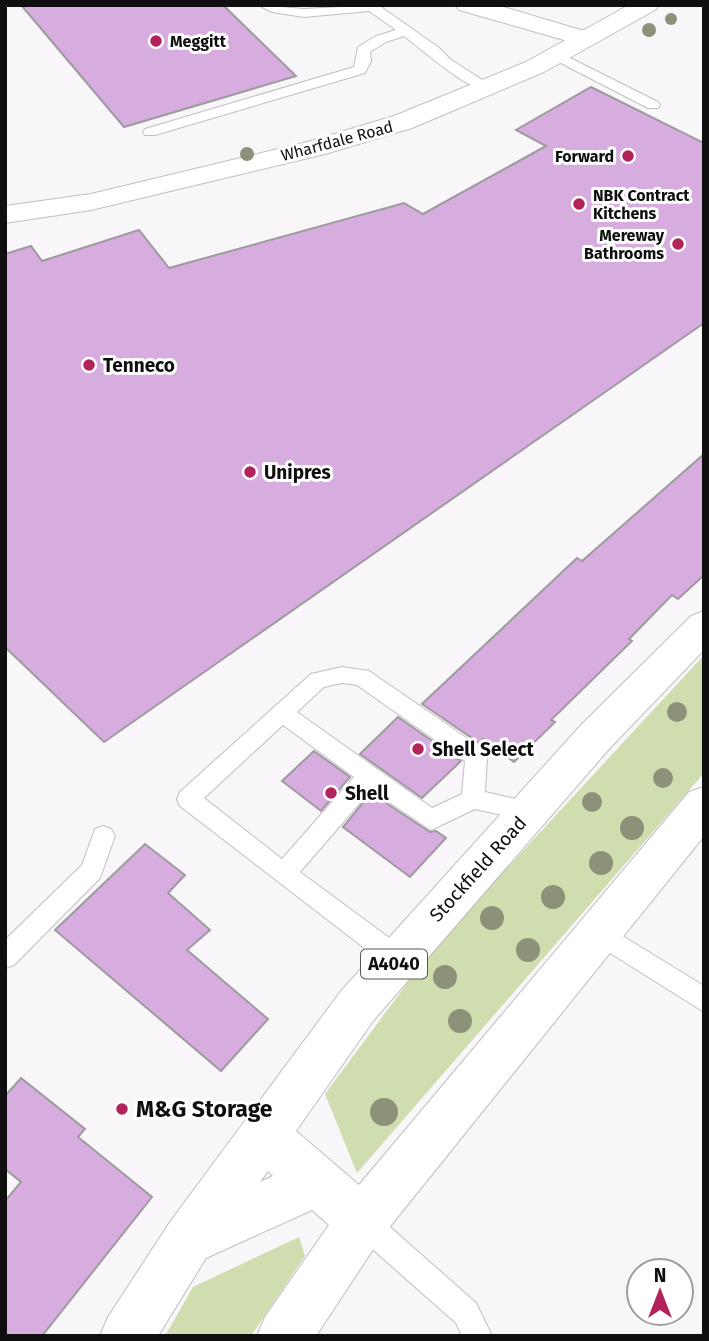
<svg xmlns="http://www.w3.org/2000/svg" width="709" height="1341" font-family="'Fira Sans',sans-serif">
  <rect width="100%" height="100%" fill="#f8f6f9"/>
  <g fill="#d0ddaf">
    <path d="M 704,655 L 704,773 L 357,1173 L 325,1094 L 435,946 Z"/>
    <path d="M 299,1237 L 305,1256 L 251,1336 L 165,1336 L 193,1287 Z"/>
  </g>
  <g fill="#d7acdf" stroke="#9d9b9e" stroke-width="2">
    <path d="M 21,5 L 223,5 L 296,76 L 124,127 Z"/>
    <path d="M 591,87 L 704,143 L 704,323 L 104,742 L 5,647 L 5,254 L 31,246 L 42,261 L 139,230 L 169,268 L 404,203 L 423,214 L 546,146 L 516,130 Z"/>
    <path d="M 704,454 L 704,575 L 678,599 L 672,595 L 629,639 L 632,641 L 551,720 L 555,722 L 514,762 L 483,739 L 479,743 L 422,704 L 577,558 L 582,561 Z"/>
    <path d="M 398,717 L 461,761 L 422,798 L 360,754 Z"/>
    <path d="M 314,751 L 350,777 L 321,811 L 282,781 Z"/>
    <path d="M 371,793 L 430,832 L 436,831 L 446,838 L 410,877 L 343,827 Z"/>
    <path d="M 145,844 L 185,875 L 168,893 L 210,930 L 187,950 L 268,1019 L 221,1071 L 55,930 Z"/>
    <path d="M 21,1078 L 85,1129 L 78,1137 L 152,1197 L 42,1336 L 5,1336 L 5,1201 L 21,1182 L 5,1169 L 5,1096 Z"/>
  </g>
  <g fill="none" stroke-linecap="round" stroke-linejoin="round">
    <defs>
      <g id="service">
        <path d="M 258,5 L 304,9 L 378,5 L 438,47 L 450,59 L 493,87 L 491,90 C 470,94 422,49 404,36 L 386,42 L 370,52 L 371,61 L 365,73 L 155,135 L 145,135 L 143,132 L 145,129 L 354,67 L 358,47 L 376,36 L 396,30 L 369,11 L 304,17 L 272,12 Z"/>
        <path d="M 556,51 L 658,102 L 660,105 L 658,108 L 648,108 L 551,58 L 551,52 Z"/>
        <path d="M 342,667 L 369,671 L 484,750 L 487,757 L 485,792 L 537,804 L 540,811 L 537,818 L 529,821 L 475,809 L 431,830 L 371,790 L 300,872 L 407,951 L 410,959 L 407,967 L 398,970 L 389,967 L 180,806 L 177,799 L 180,792 L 311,674 ZM 342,683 L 357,685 L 465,761 L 462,794 L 432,808 L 297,712 L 324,687 ZM 283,725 L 354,777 L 282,859 L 204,798 Z"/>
        <path d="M 103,826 L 111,829 L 115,836 L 100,878 L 14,965 L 5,968 L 5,940 L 82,865 L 95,829 Z"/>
        <path d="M 600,922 L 704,986 L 704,1012 L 591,941 L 588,933 L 591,925 Z"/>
        <path d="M 362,1207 L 372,1211 L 476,1303 L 492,1336 L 462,1336 L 456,1323 L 352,1231 L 348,1221 L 352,1211 Z"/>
      </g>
      <path id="minor" d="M 455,5 L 497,5 L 594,34 L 597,39 L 594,44 L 585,46 L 459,10 Z"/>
      <path id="secondary" d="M 629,5 L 659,5 L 655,10 L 544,72 L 412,128 L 325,154 L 91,210 L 5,223 L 5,206 L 91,194 L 307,142 L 394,116 L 526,62 Z"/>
      <path id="primary" d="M 704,611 L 704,650 L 609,749 L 373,1021 L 296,1131 L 359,1185 L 689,792 L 704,787 L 704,836 L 380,1239 L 316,1336 L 257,1336 L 265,1317 L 329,1225 L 312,1210 L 206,1258 L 158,1336 L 100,1336 L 108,1317 L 170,1222 L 341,991 L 581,725 L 691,616 ZM 268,1171 L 273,1176 L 260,1182 Z"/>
    </defs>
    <use href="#service" stroke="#c0bec1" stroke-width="2"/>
    <use href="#minor" stroke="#c0bec1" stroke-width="2"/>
    <use href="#secondary" stroke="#c0bec1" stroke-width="2"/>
    <use href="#primary" stroke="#c0bec1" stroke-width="2"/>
    <use href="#service" fill="#fff" fill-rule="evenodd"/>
    <use href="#minor" fill="#fff" fill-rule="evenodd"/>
    <use href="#secondary" fill="#fff" fill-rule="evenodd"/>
    <use href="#primary" fill="#fff" fill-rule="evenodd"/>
  </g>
  <g fill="#8d9179">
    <circle cx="671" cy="19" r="6"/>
    <circle cx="649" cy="30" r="7"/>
    <circle cx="247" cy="154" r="7"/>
    <circle cx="677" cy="712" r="10"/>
    <circle cx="663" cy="778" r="10"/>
    <circle cx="592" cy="802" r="10"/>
    <circle cx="632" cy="828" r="12"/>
    <circle cx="601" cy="863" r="12"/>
    <circle cx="553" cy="897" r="12"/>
    <circle cx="492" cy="918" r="12"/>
    <circle cx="528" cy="950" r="12"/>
    <circle cx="445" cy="977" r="12"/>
    <circle cx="460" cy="1021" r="12"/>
    <circle cx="384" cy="1112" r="14"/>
  </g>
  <g fill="#b1235a" stroke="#fff" stroke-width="2.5">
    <circle cx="156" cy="41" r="7"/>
    <circle cx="628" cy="156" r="7"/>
    <circle cx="579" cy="204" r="7"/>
    <circle cx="678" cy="244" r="7"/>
    <circle cx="89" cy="365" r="7"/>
    <circle cx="250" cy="472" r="7"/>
    <circle cx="418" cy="749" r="7"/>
    <circle cx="331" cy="793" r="7"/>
    <circle cx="122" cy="1109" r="7"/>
  </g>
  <g text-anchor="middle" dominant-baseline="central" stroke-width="6" stroke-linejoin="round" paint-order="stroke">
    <g font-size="16" font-weight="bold" fill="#100f10" stroke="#fff" text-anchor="start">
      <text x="170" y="41">Meggitt</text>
      <text x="614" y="156" text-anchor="end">Forward</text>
      <text x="593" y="195">NBK Contract<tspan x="593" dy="18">Kitchens</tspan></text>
      <text x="664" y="235" text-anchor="end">Mereway<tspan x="664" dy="18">Bathrooms</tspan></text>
    </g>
    <g font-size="16" fill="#100f10" stroke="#fff">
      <text transform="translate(337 141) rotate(-15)">Wharfdale Road</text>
    </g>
    <rect fill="#fff" stroke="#585758" stroke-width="2" x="361" y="949.5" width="66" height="29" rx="5"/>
    <g font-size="18" font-weight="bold" fill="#100f10">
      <text x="394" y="964">A4040</text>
    </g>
    <g font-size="19" font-weight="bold" fill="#100f10" stroke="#fff" text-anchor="start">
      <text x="103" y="365">Tenneco</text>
      <text x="264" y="472">Unipres</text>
      <text x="432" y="749">Shell Select</text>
      <text x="345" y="793">Shell</text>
    </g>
    <g font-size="19" fill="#100f10" stroke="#fff">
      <text transform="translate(478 869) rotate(-48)">Stockfield Road</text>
    </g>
    <g font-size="23" font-weight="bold" fill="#100f10" stroke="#fff" text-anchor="start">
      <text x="136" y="1109">M&amp;G Storage</text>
    </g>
  </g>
  <rect width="709" height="1341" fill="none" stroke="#100f10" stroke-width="14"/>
  <g transform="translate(660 1292)"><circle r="33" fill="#ffffff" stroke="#9f9f9f" stroke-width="2"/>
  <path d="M0-5L12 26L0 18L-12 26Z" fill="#b1235a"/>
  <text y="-10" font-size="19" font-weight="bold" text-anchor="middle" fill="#100f10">N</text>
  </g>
</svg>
